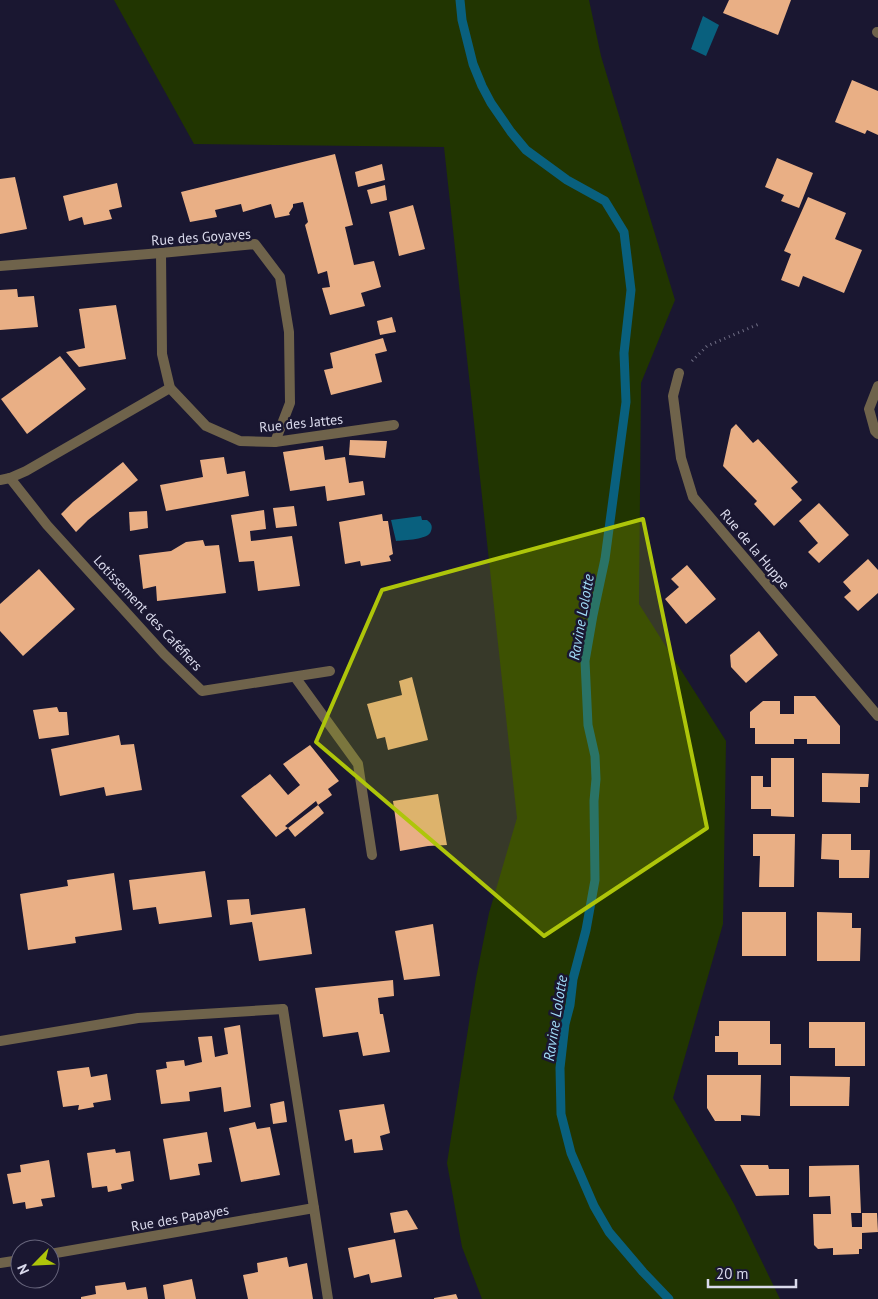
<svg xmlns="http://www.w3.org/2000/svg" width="878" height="1299" font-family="'PT Sans',sans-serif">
  <rect width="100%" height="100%" fill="#1a1731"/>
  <path fill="#213501" d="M 114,0 L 589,0 L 601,56 L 675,300 L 641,383 L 639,604 L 726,741 L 723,924 L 673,1098 L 734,1204 L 780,1299 L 482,1299 L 462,1247 L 447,1163 L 476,978 L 489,913 L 517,818 L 444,147 L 194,144 Z"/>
  <g fill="#09607e">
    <path d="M 703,16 L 719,25 L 706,56 L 691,49 Z"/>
    <path d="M 421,516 L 422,520 L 427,520 C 431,523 433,526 431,531 C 429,540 404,540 396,541 L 391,520 Z"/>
  </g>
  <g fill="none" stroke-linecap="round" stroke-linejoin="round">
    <path stroke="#09607e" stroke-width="9" d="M 460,0 L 462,20 L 473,64 L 482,86 L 491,103 L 511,132 L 526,150 L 567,180 L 605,201 L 624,232 L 631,290 L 624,353 L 626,402 L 605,559 L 593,615 L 585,661 L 588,725 L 595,756 L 596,779 L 594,801 L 595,880 L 586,930 L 573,979 L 570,1005 L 565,1024 L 560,1068 L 561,1114 L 571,1153 L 594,1206 L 609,1232 L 643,1272 L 669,1299"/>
  </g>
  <g fill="#e9af85">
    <path d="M 729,0 L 791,0 L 778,35 L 723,13 Z"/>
    <path d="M 852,80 L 878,91 L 878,135 L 867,130 L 865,134 L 835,122 Z"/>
    <path d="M 335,154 L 353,225 L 345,227 L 354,265 L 374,261 L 381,287 L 361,293 L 365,306 L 330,315 L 322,288 L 330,287 L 327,271 L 318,274 L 305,225 L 308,222 L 303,202 L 293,204 L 293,207 L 289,213 L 290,215 L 275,218 L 271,204 L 243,212 L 241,204 L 215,210 L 217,217 L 190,222 L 181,192 Z"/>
    <path d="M 777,158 L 813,173 L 799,208 L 781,201 L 784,195 L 765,187 Z"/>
    <path d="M 382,164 L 385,180 L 358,187 L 355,172 Z"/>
    <path d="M 15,177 L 27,229 L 0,234 L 0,179 Z"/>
    <path d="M 117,183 L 122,207 L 109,210 L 112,219 L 84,225 L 82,217 L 69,221 L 63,196 Z"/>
    <path d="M 385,185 L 387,200 L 371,204 L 367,190 Z"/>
    <path d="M 808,197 L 846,213 L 835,239 L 862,250 L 844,293 L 803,276 L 799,287 L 781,280 L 791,254 L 784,251 Z"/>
    <path d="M 413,205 L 425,249 L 399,256 L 389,212 Z"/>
    <path d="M 17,289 L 18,297 L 34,296 L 38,327 L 0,330 L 0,290 Z"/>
    <path d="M 116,305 L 126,359 L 79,367 L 66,352 L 85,348 L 79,309 Z"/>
    <path d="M 392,317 L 396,332 L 380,335 L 377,321 Z"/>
    <path d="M 383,338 L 387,351 L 375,354 L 382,382 L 331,395 L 324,370 L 333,368 L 330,353 Z"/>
    <path d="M 60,356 L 86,389 L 27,434 L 1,399 Z"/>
    <path d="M 736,424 L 753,443 L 758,439 L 798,482 L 791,488 L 802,500 L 774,526 L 754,504 L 757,501 L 723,466 L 731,429 Z"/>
    <path d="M 350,440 L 387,441 L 385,458 L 349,455 Z"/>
    <path d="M 323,446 L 325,460 L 345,457 L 349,483 L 363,481 L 365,495 L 327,501 L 325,486 L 290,491 L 283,452 Z"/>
    <path d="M 224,457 L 227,474 L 245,471 L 249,496 L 166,511 L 160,485 L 203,477 L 200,460 Z"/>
    <path d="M 123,462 L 138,480 L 88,520 L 76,532 L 61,514 L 73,502 Z"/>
    <path d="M 819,503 L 849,535 L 819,563 L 808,552 L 818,543 L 799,521 Z"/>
    <path d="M 294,506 L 297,526 L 276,528 L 273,508 Z"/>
    <path d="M 264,510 L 266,529 L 250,531 L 251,541 L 292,536 L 300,586 L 258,591 L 254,561 L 239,562 L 231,515 Z"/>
    <path d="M 147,511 L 148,528 L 130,531 L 129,512 Z"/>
    <path d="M 382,514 L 383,521 L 388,521 L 393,554 L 389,556 L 391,561 L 361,566 L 360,561 L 345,564 L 339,522 Z"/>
    <path d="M 203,540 L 205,546 L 219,545 L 226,593 L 157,601 L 156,586 L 143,589 L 139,555 L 171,551 L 186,542 Z"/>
    <path d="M 868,559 L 878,570 L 878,593 L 858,611 L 844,597 L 851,591 L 843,582 Z"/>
    <path d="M 687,565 L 716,599 L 686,624 L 665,599 L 679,587 L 671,579 Z"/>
    <path d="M 39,569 L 75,609 L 23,656 L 0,631 L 0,604 Z"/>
    <path d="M 759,631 L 778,655 L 746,683 L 731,667 L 730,655 Z"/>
    <path d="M 412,677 L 428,740 L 388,750 L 385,737 L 377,739 L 367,704 L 402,695 L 399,681 Z"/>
    <path d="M 794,696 L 815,696 L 840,726 L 840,744 L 807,744 L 807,739 L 794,739 L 794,744 L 755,744 L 755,728 L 750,728 L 750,712 L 763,701 L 780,701 L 780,714 L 794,714 Z"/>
    <path d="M 57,707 L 59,712 L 67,712 L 69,735 L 39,739 L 33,710 Z"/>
    <path d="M 119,735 L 121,745 L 134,744 L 142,790 L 106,796 L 104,787 L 60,796 L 51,749 Z"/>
    <path d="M 310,745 L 339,781 L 328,789 L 332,795 L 318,805 L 316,801 L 285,826 L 288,828 L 276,837 L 241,796 L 270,774 L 288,795 L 300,785 L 283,764 Z"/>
    <path d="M 771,758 L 794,758 L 794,817 L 771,816 L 771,809 L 751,809 L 751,776 L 763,776 L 763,787 L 771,787 Z"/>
    <path d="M 822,773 L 869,774 L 868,787 L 860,787 L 860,803 L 822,802 Z"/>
    <path d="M 438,794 L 447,845 L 428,846 L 400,851 L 393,801 Z"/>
    <path d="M 318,805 L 324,813 L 295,837 L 288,828 Z"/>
    <path d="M 753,834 L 795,834 L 794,887 L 759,887 L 760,856 L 753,856 Z"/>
    <path d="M 822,834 L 851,834 L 851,850 L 870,850 L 869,878 L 839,878 L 839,860 L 821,859 Z"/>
    <path d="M 205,871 L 212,917 L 159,924 L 156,907 L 133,910 L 129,880 Z"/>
    <path d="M 114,873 L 122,930 L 75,937 L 76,943 L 28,950 L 20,894 L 68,886 L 67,880 Z"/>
    <path d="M 249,899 L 251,915 L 305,908 L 312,954 L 259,961 L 252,922 L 230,925 L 227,900 Z"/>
    <rect x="742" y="912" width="44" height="44"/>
    <path d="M 817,912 L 852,913 L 852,928 L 861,928 L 860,961 L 817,961 Z"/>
    <path d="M 433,924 L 440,976 L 404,980 L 395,931 Z"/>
    <path d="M 393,980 L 394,996 L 378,998 L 380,1014 L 383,1014 L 390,1052 L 363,1056 L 358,1032 L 323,1037 L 315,988 Z"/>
    <path d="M 719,1021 L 770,1021 L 770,1044 L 781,1044 L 781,1065 L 738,1065 L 738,1052 L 715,1052 L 715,1036 L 719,1036 Z"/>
    <path d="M 809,1022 L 865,1022 L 865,1066 L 835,1066 L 835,1048 L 809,1048 Z"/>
    <path d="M 240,1025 L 251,1107 L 224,1112 L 221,1087 L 189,1092 L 190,1101 L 161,1104 L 156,1070 L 167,1068 L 166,1062 L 184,1060 L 185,1066 L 202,1062 L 198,1037 L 212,1036 L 215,1057 L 228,1054 L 224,1028 Z"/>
    <path d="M 89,1067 L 91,1077 L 107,1074 L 111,1100 L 93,1103 L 94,1107 L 78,1110 L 79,1105 L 63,1107 L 57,1071 Z"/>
    <path d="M 707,1075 L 761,1075 L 760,1116 L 741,1115 L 741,1121 L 715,1121 L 707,1108 Z"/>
    <path d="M 790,1076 L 850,1077 L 849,1106 L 790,1106 Z"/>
    <path d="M 284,1101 L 287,1122 L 273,1124 L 270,1104 Z"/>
    <path d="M 384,1104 L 390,1133 L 380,1136 L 383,1150 L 354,1153 L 352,1139 L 345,1141 L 339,1110 Z"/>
    <path d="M 255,1122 L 257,1129 L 270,1127 L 280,1175 L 241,1182 L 229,1128 Z"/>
    <path d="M 207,1132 L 212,1162 L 198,1164 L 200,1175 L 170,1180 L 163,1139 Z"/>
    <path d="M 115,1149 L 116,1153 L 130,1151 L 134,1181 L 121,1184 L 122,1189 L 108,1192 L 107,1186 L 92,1188 L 87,1153 Z"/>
    <path d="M 49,1160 L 55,1197 L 41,1199 L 43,1206 L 26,1209 L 25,1202 L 13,1204 L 7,1174 L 21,1172 L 20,1165 Z"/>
    <path d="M 740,1165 L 768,1165 L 769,1169 L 789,1169 L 789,1195 L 756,1196 Z"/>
    <path d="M 859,1165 L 861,1213 L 851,1213 L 852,1227 L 862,1227 L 862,1213 L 877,1213 L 878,1232 L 862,1233 L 862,1249 L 859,1249 L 859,1254 L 833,1255 L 833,1248 L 818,1249 L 814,1245 L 813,1214 L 831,1214 L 830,1196 L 809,1197 L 809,1166 Z"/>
    <path d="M 407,1210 L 418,1229 L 394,1233 L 390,1213 Z"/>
    <path d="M 395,1239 L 402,1277 L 371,1283 L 369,1274 L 354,1278 L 348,1248 Z"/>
    <path d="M 287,1257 L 289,1267 L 307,1263 L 313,1299 L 248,1299 L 243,1275 L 258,1272 L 257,1263 Z"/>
    <path d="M 192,1279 L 196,1299 L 165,1299 L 163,1285 Z"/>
    <path d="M 125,1282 L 127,1290 L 146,1287 L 148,1299 L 81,1299 L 81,1297 L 96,1294 L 95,1286 Z"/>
    <path d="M 456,1294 L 458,1299 L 434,1299 L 434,1298 Z"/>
  </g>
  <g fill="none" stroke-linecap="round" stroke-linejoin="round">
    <path stroke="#6f6d84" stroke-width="3" stroke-dasharray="1 4" stroke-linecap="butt" d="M 692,361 L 707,346 L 759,324"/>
    <g stroke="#6f634b" stroke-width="10">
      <path d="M 295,677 L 358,764 L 372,855"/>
      <path d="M 0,1041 L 138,1018 L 283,1009"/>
    </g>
    <g stroke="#6f634b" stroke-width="10">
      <path d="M 877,32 L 878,33"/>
      <path d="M 161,253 L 162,354 L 170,388 L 206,426 L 240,441 L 275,442 L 394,425"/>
      <path d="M 0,266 L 161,253 L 255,244 L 280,277 L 289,332 L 290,403 L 275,442"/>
      <path d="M 679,373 L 673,396 L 681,458 L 693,497 L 878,716"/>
      <path d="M 878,386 L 869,409 L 875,431 L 878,434"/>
      <path d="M 10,478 L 47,525 L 164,654 L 202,691 L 330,671"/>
      <path d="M 0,480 L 10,478 L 26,471 L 170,388"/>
      <path d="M 314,1208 L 328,1299"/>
      <path d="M 50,1254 L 314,1208 L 283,1009"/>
      <path d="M 0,1263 L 20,1260"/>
    </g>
  </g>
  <path fill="#aec50a" fill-opacity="0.2" stroke="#aec50a" stroke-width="4" stroke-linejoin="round" d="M 643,519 L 707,828 L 544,936 L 316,742 L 382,590 Z"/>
  <g text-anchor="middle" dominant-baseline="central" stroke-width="5" stroke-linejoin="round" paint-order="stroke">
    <g font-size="14" fill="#dadaec" stroke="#1a1731">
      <text transform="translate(201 237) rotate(-4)">Rue des Goyaves</text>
      <text transform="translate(301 423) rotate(-6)">Rue des Jattes</text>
      <text transform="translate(755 549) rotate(50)">Rue de la Huppe</text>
      <text transform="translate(148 613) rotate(47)">Lotissement des Caféfiers</text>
      <text transform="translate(180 1218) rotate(-10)">Rue des Papayes</text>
    </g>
    <g font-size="15" font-style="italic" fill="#a1dbf7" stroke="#1a1731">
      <text transform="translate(581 617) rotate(-80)">Ravine Lolotte</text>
      <text transform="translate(555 1018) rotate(-81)">Ravine Lolotte</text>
    </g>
  </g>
  <g transform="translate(35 1264) rotate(246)"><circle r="24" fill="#1a1731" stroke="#67657c"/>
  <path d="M0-4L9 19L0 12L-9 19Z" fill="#aec50a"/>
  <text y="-8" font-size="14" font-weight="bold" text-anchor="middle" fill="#dadaec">N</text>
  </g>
  <path d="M708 1279v8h88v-8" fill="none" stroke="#dadaec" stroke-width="2.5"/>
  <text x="716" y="1279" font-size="15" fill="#dadaec" stroke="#1a1731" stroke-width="4" paint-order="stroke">20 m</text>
</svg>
